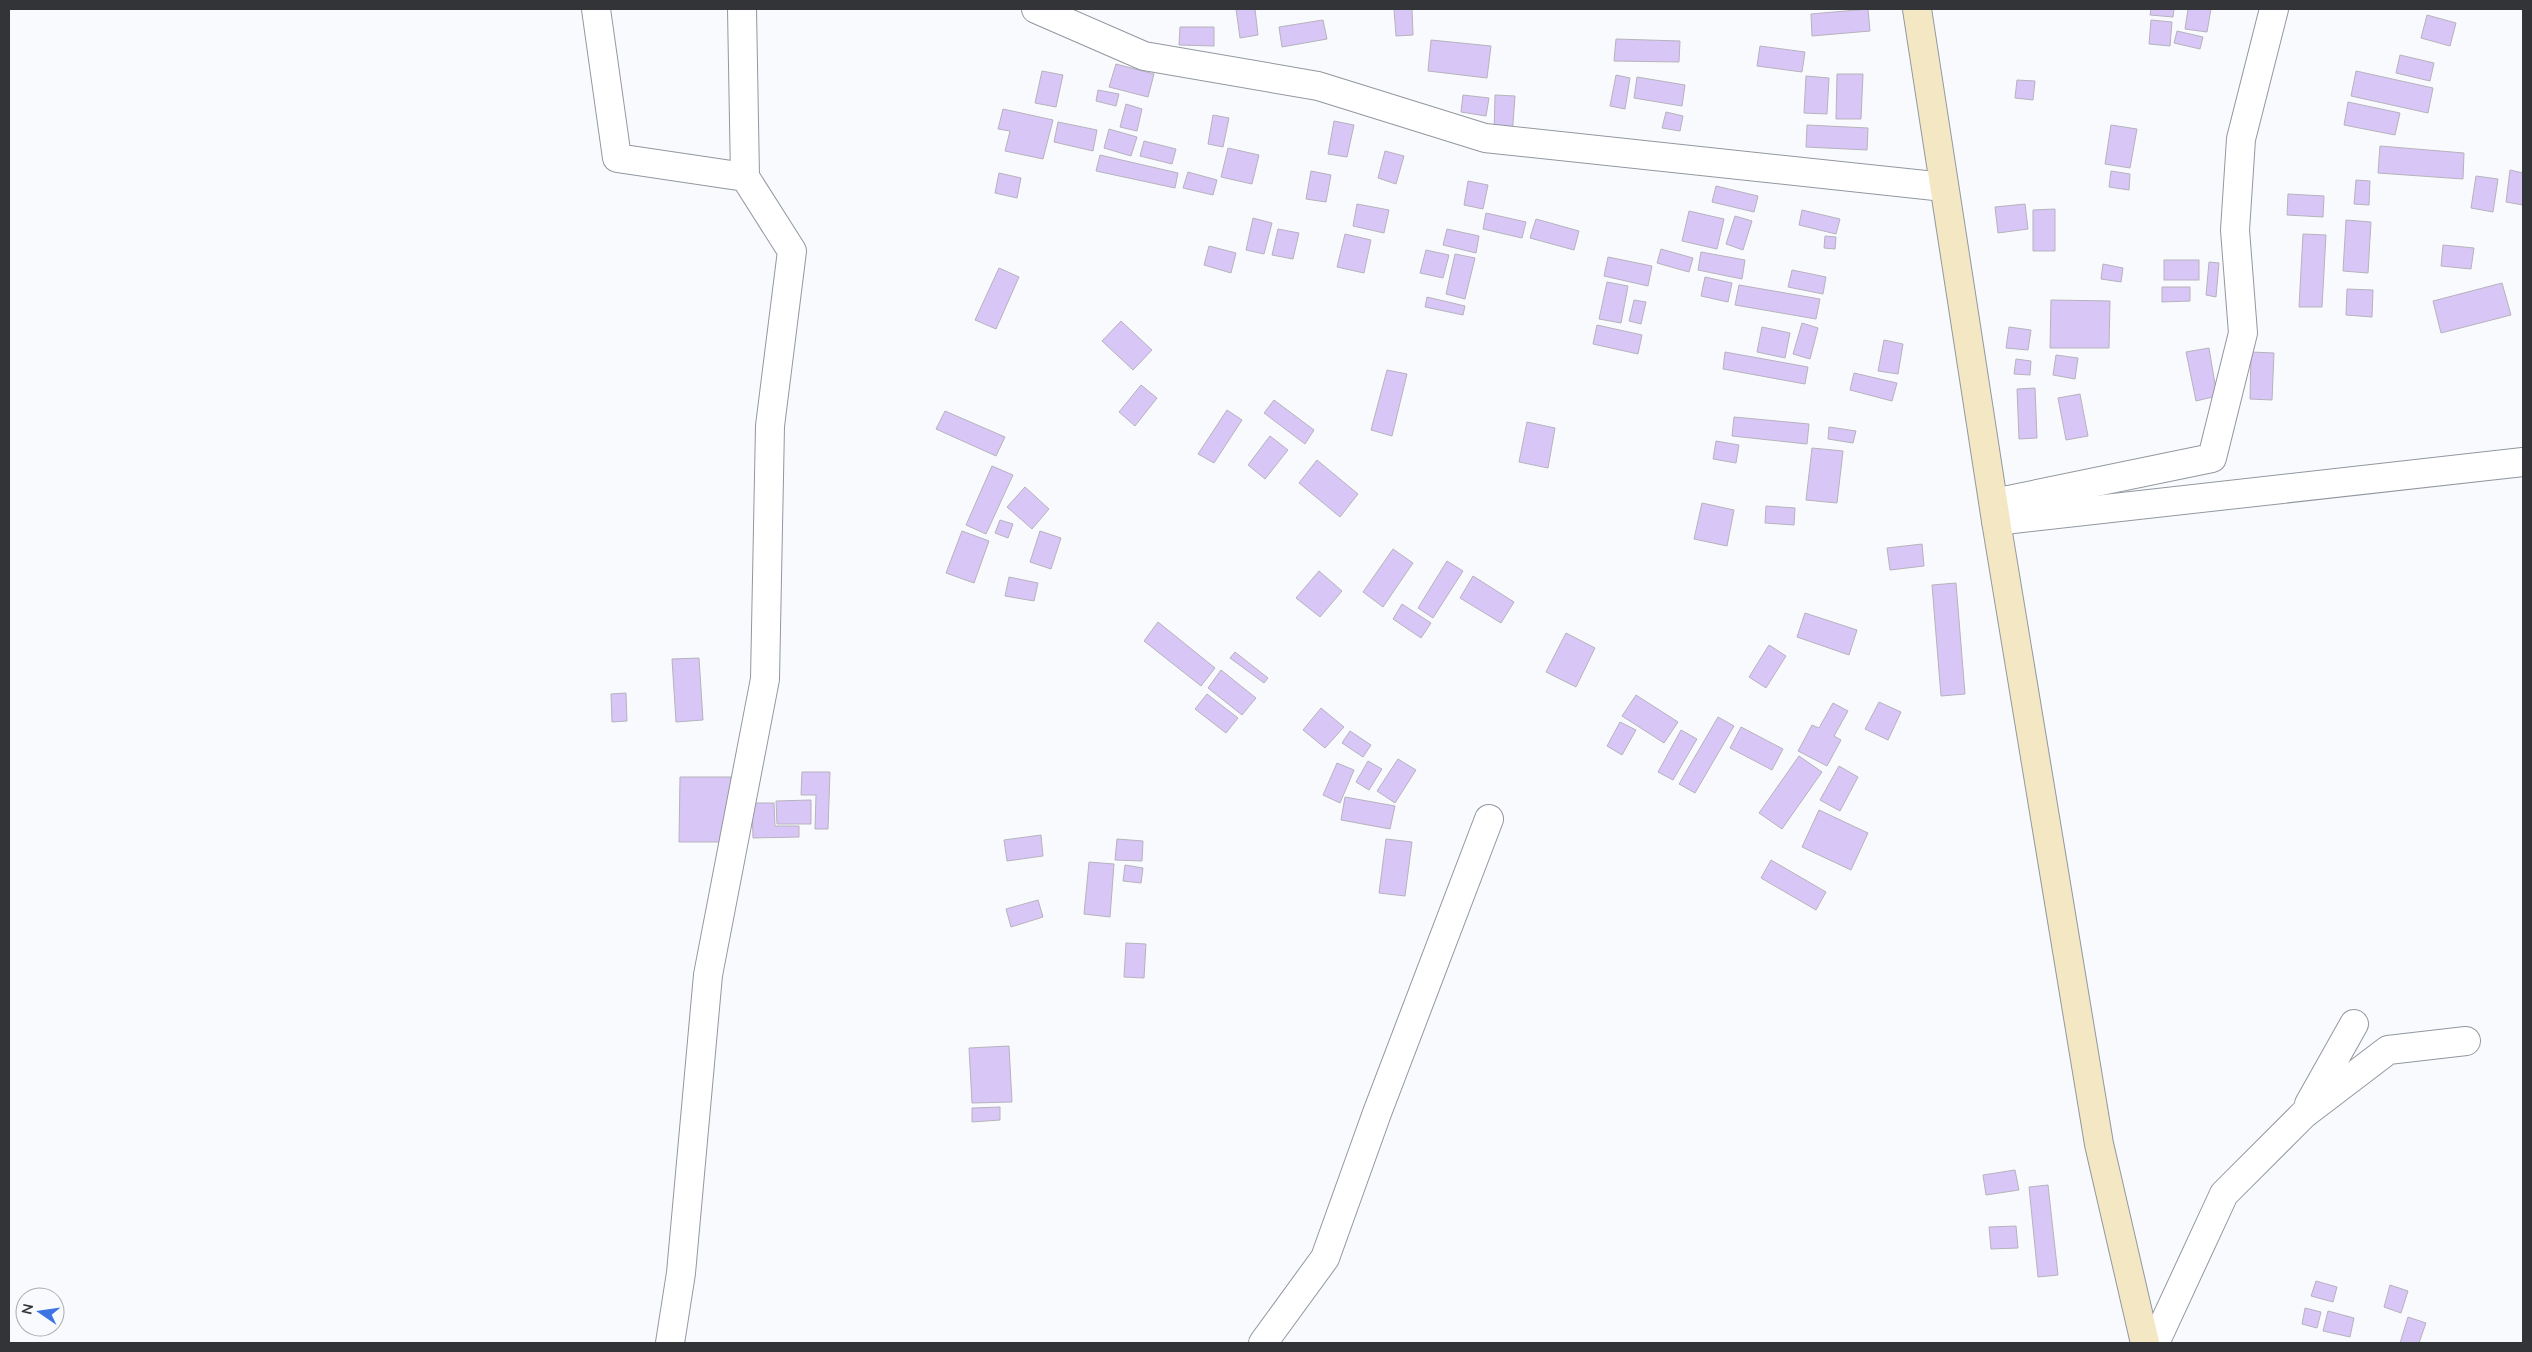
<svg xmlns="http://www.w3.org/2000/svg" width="2532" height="1352" font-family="'Nunito Sans',sans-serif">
  <rect width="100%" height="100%" fill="#f8fafe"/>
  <g fill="#d8c6f7" stroke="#b7b3bc">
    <path d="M 1236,9 L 1255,9 L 1258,35 L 1240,38 Z"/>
    <path d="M 1394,9 L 1412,9 L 1413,35 L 1396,36 Z"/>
    <path d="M 1868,9 L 1870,31 L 1812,36 L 1811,14 Z"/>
    <path d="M 2151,9 L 2174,9 L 2173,17 L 2150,15 Z"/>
    <path d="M 2188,9 L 2211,9 L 2207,32 L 2185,29 Z"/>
    <path d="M 2427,15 L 2456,23 L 2450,46 L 2421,38 Z"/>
    <path d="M 1323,20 L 1327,39 L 1282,47 L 1279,27 Z"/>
    <path d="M 2151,20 L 2172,22 L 2170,46 L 2149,44 Z"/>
    <path d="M 1180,27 L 1214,27 L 1214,46 L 1179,45 Z"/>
    <path d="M 2177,31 L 2203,37 L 2200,49 L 2174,43 Z"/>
    <path d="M 1616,39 L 1680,41 L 1679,62 L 1614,61 Z"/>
    <path d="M 1431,40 L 1491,46 L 1487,78 L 1428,71 Z"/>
    <path d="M 1760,46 L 1805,52 L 1802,72 L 1757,66 Z"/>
    <path d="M 2400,55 L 2434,63 L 2430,81 L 2396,73 Z"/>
    <path d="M 1116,64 L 1154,74 L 1148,97 L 1109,87 Z"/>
    <path d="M 1042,71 L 1063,75 L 1056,107 L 1035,103 Z"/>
    <path d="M 2356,71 L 2433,88 L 2428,113 L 2351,96 Z"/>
    <path d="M 1837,74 L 1863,74 L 1861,119 L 1836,119 Z"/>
    <path d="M 1616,75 L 1630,78 L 1625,109 L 1610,106 Z"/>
    <path d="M 1806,76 L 1829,78 L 1827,114 L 1804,113 Z"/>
    <path d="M 1637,77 L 1685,85 L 1682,106 L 1634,98 Z"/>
    <path d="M 2017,80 L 2035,81 L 2033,100 L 2015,98 Z"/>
    <path d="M 1098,90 L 1119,94 L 1116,106 L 1096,101 Z"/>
    <path d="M 1463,95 L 1489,98 L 1486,116 L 1461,112 Z"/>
    <path d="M 1495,95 L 1515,96 L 1512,137 L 1494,136 Z"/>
    <path d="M 2348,102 L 2400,113 L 2395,135 L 2344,125 Z"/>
    <path d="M 1126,104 L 1142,109 L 1137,131 L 1120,127 Z"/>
    <path d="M 1003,109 L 1053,120 L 1043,159 L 1005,151 L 1010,131 L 998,129 Z"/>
    <path d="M 1666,112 L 1683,116 L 1680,131 L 1662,128 Z"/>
    <path d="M 1213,115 L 1229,118 L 1223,147 L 1208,144 Z"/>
    <path d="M 1334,121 L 1354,125 L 1347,157 L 1328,154 Z"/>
    <path d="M 1058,122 L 1097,130 L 1093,151 L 1054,142 Z"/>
    <path d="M 1807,125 L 1868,128 L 1867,150 L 1806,147 Z"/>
    <path d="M 2111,125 L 2137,129 L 2130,168 L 2105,164 Z"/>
    <path d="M 1109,129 L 1137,137 L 1131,156 L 1104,148 Z"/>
    <path d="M 1144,141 L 1176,149 L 1172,164 L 1140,156 Z"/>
    <path d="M 2380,146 L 2464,153 L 2463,179 L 2378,173 Z"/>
    <path d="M 1228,148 L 1259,155 L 1252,184 L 1221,177 Z"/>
    <path d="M 1385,151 L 1404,156 L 1396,184 L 1378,178 Z"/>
    <path d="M 1100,155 L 1178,173 L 1175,188 L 1096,171 Z"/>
    <path d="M 2510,170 L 2523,173 L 2523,205 L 2506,202 Z"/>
    <path d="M 1311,171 L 1331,175 L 1326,202 L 1306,199 Z"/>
    <path d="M 2111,171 L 2130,174 L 2129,190 L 2109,187 Z"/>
    <path d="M 1188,172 L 1217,180 L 1213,195 L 1183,188 Z"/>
    <path d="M 999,173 L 1021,178 L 1017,198 L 995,193 Z"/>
    <path d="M 2476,176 L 2498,179 L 2493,212 L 2471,208 Z"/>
    <path d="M 2356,180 L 2370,181 L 2369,205 L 2354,204 Z"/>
    <path d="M 1468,181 L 1488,185 L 1483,209 L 1464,205 Z"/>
    <path d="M 1716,186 L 1758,196 L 1754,212 L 1712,202 Z"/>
    <path d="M 2288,194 L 2324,196 L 2323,217 L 2287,215 Z"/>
    <path d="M 1357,204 L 1389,210 L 1384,233 L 1353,226 Z"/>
    <path d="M 2025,204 L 2028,229 L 1998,233 L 1995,207 Z"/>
    <path d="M 2055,209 L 2055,251 L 2033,251 L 2033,210 Z"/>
    <path d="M 1802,210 L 1840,219 L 1836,234 L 1799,225 Z"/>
    <path d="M 1689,211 L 1724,219 L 1717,249 L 1682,241 Z"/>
    <path d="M 1486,213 L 1526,222 L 1522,238 L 1483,229 Z"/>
    <path d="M 1735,216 L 1752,221 L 1743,250 L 1726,244 Z"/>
    <path d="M 1253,218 L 1272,223 L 1264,254 L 1246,250 Z"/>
    <path d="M 1536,219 L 1579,231 L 1574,250 L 1530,238 Z"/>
    <path d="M 2346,220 L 2371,222 L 2368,273 L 2343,271 Z"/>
    <path d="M 1278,229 L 1299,233 L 1293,259 L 1272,255 Z"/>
    <path d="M 1447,229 L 1479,236 L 1476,253 L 1443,245 Z"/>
    <path d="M 1345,234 L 1371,240 L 1364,273 L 1337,267 Z"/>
    <path d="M 2303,234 L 2326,235 L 2322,307 L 2299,307 Z"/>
    <path d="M 1825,236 L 1836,237 L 1835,249 L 1824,248 Z"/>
    <path d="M 2443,245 L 2474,248 L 2471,269 L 2441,266 Z"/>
    <path d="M 1209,246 L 1236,253 L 1231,273 L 1204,265 Z"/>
    <path d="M 1661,249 L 1693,258 L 1689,272 L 1657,263 Z"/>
    <path d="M 1426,250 L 1449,255 L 1443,278 L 1420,273 Z"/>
    <path d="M 1701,252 L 1745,260 L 1742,279 L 1698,270 Z"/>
    <path d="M 1455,254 L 1475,258 L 1465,299 L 1446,294 Z"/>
    <path d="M 1608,257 L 1652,266 L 1648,286 L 1604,276 Z"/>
    <rect x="2164" y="260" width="35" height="20"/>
    <path d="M 2209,262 L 2219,263 L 2216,297 L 2206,295 Z"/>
    <path d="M 2103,264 L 2123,268 L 2121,282 L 2101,279 Z"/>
    <path d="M 999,268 L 1019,277 L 996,329 L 975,320 Z"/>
    <path d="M 1792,270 L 1826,277 L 1823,294 L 1788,287 Z"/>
    <path d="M 1705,277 L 1732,283 L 1728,302 L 1701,296 Z"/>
    <path d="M 1607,282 L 1628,286 L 1621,323 L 1599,319 Z"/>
    <path d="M 2502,283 L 2511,315 L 2441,333 L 2433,301 Z"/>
    <path d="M 1739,285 L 1820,299 L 1816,319 L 1735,305 Z"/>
    <path d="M 2162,287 L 2190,287 L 2190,301 L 2162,302 Z"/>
    <path d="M 2347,289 L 2373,290 L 2372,317 L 2346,315 Z"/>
    <path d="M 1427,297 L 1465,306 L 1463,315 L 1425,307 Z"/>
    <path d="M 1634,300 L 1646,302 L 1641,324 L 1629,321 Z"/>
    <path d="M 2051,300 L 2110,301 L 2109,348 L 2050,348 Z"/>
    <path d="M 1121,321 L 1152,350 L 1133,370 L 1102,341 Z"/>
    <path d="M 1802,323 L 1818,328 L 1810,359 L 1793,354 Z"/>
    <path d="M 1597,325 L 1642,335 L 1638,354 L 1593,344 Z"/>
    <path d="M 1762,327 L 1790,333 L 1785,358 L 1757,352 Z"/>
    <path d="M 2009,327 L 2031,330 L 2028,350 L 2006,348 Z"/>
    <path d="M 1884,340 L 1903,344 L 1898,374 L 1878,371 Z"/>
    <path d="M 2209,348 L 2217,396 L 2196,401 L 2186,352 Z"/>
    <path d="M 1725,352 L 1808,367 L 1805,384 L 1723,369 Z"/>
    <path d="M 2251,352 L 2274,353 L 2272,400 L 2250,399 Z"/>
    <path d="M 2056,355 L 2078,358 L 2075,379 L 2053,375 Z"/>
    <path d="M 2016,359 L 2031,361 L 2030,375 L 2014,374 Z"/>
    <path d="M 1387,370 L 1407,374 L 1392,436 L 1371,430 Z"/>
    <path d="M 1854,373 L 1897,383 L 1892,401 L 1850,390 Z"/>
    <path d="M 1141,385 L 1157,398 L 1135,426 L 1119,412 Z"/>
    <path d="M 2035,388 L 2037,438 L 2019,439 L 2017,389 Z"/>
    <path d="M 2080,394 L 2088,436 L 2066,440 L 2058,398 Z"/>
    <path d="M 1274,400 L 1314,430 L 1305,444 L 1264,413 Z"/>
    <path d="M 1227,410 L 1242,420 L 1214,463 L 1198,454 Z"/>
    <path d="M 945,411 L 1005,437 L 996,456 L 936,429 Z"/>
    <path d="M 1734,417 L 1809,424 L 1807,444 L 1732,436 Z"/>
    <path d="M 1527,422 L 1555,428 L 1548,468 L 1519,462 Z"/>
    <path d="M 1829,427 L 1856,431 L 1853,443 L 1828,439 Z"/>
    <path d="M 1270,436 L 1288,450 L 1265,479 L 1248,465 Z"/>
    <path d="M 1716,441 L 1739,445 L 1736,463 L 1713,459 Z"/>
    <path d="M 1812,448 L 1843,451 L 1837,503 L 1806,500 Z"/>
    <path d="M 1317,460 L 1358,494 L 1340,517 L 1299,483 Z"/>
    <path d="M 992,466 L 1013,475 L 986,534 L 966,525 Z"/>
    <path d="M 1025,487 L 1049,509 L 1032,529 L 1007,507 Z"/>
    <path d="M 1702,503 L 1734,510 L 1727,546 L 1694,539 Z"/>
    <path d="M 1766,506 L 1795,508 L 1794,525 L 1765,523 Z"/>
    <path d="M 1000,520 L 1013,524 L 1008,538 L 995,533 Z"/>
    <path d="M 962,531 L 989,541 L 974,583 L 946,573 Z"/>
    <path d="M 1040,531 L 1061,538 L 1051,569 L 1030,562 Z"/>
    <path d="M 1922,544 L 1924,566 L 1890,570 L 1887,548 Z"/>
    <path d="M 1393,549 L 1413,563 L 1383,607 L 1363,592 Z"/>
    <path d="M 1447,561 L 1463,571 L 1433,618 L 1418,608 Z"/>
    <path d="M 1319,571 L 1342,591 L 1320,617 L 1296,598 Z"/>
    <path d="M 1473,576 L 1514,602 L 1501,623 L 1460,598 Z"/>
    <path d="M 1009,577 L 1038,583 L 1034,601 L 1005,596 Z"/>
    <path d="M 1956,583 L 1965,694 L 1941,696 L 1932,585 Z"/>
    <path d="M 1402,604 L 1431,623 L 1421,638 L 1393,619 Z"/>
    <path d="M 1805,613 L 1857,630 L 1849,655 L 1797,637 Z"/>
    <path d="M 1158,622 L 1215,668 L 1201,686 L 1144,641 Z"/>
    <path d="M 1566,633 L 1595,648 L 1576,687 L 1546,672 Z"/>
    <path d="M 1769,645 L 1786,656 L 1766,688 L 1749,677 Z"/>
    <path d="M 1235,652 L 1268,678 L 1264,683 L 1230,658 Z"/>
    <path d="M 699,658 L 703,720 L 676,722 L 672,659 Z"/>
    <path d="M 1221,670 L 1256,698 L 1242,715 L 1208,688 Z"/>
    <path d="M 626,693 L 627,721 L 612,722 L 611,694 Z"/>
    <path d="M 1207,694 L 1238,718 L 1226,733 L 1195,709 Z"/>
    <path d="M 1636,695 L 1678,722 L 1664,743 L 1622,716 Z"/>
    <path d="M 1879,702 L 1901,712 L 1888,740 L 1865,729 Z"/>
    <path d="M 1833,703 L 1848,711 L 1834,736 L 1841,740 L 1827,766 L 1798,751 L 1812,725 L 1819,728 Z"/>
    <path d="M 1321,708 L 1344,727 L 1325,748 L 1303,730 Z"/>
    <path d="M 1718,717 L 1734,726 L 1695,793 L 1679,784 Z"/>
    <path d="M 1620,722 L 1636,730 L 1622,755 L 1607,746 Z"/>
    <path d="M 1741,727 L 1783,749 L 1772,770 L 1730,748 Z"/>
    <path d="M 1681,730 L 1697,739 L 1673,780 L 1658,772 Z"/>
    <path d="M 1350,731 L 1371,745 L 1363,757 L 1342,743 Z"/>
    <path d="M 1799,756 L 1822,772 L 1782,829 L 1759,813 Z"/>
    <path d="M 1398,759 L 1416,770 L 1395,803 L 1377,791 Z"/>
    <path d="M 1368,761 L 1382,769 L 1369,790 L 1356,782 Z"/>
    <path d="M 1337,763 L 1354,770 L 1340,803 L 1323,795 Z"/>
    <path d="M 1839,766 L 1858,777 L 1840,811 L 1820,800 Z"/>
    <path d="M 802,772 L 830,772 L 828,829 L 815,829 L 816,795 L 801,795 Z"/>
    <path d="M 680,777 L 731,777 L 730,842 L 679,842 Z"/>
    <path d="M 1345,797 L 1395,806 L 1390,829 L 1341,820 Z"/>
    <path d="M 811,800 L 811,824 L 777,824 L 776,801 Z"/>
    <path d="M 752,803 L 774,803 L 775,826 L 799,826 L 799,837 L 753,838 Z"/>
    <path d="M 1819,810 L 1868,833 L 1851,870 L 1802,847 Z"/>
    <path d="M 1041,835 L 1043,856 L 1007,861 L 1004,840 Z"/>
    <path d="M 1117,839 L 1143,841 L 1142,861 L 1115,860 Z"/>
    <path d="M 1386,839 L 1412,842 L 1405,896 L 1379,893 Z"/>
    <path d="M 1771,860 L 1826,892 L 1816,910 L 1761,878 Z"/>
    <path d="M 1089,862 L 1114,864 L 1110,917 L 1084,914 Z"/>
    <path d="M 1125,865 L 1143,868 L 1141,883 L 1123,881 Z"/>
    <path d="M 1038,900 L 1043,917 L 1011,927 L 1006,909 Z"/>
    <path d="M 1126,943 L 1146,944 L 1144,978 L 1124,977 Z"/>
    <path d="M 1009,1046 L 1012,1102 L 972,1103 L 969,1048 Z"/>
    <path d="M 1000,1107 L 1000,1120 L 972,1122 L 972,1108 Z"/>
    <path d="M 2015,1170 L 2019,1190 L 1986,1195 L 1983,1175 Z"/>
    <path d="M 2048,1185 L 2058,1275 L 2038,1277 L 2029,1187 Z"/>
    <path d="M 2016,1226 L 2018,1248 L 1991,1249 L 1989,1227 Z"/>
    <path d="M 2316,1281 L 2337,1287 L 2333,1302 L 2311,1296 Z"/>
    <path d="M 2390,1285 L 2408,1291 L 2401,1313 L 2384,1307 Z"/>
    <path d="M 2305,1308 L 2321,1312 L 2317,1328 L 2302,1324 Z"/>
    <path d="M 2328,1311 L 2354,1318 L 2350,1337 L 2323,1331 Z"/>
    <path d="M 2408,1317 L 2426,1323 L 2419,1343 L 2400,1343 Z"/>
  </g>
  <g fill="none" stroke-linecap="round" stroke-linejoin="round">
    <defs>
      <g id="street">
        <path d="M 596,9 L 617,158 L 745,177 L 742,9"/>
        <path d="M 1036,9 L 1144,56 L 1318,86 L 1485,138 L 1944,187"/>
        <path d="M 1994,503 L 2212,458 L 2243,333 L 2235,230 L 2241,139 L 2274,9"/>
        <path d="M 1996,521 L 2523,462"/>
        <path d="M 2309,1104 L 2354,1024"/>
        <path d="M 670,1343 L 681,1273 L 708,975 L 765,679 L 770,426 L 792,251 L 745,177"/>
        <path d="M 1263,1343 L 1325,1258 L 1377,1113 L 1489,819"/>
        <path d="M 2155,1343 L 2224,1194 L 2304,1114 L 2388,1050 L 2466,1041"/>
      </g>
      <path id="secondary" d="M 1917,9 L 1996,521 L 2099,1144 L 2145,1343"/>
    </defs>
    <use href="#street" stroke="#92979f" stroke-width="30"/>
    <use href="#secondary" stroke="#92979f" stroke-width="30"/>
    <use href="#street" stroke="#fff" stroke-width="28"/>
    <use href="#secondary" stroke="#f3e7c4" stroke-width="28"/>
  </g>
  <rect width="2532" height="1352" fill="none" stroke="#323437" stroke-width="20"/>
  <g transform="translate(40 1312) rotate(283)"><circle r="24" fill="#f8fafe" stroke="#a9abae"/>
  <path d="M0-4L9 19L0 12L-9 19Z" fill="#3d74e3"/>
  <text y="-8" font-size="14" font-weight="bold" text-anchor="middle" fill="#323437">N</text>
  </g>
</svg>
